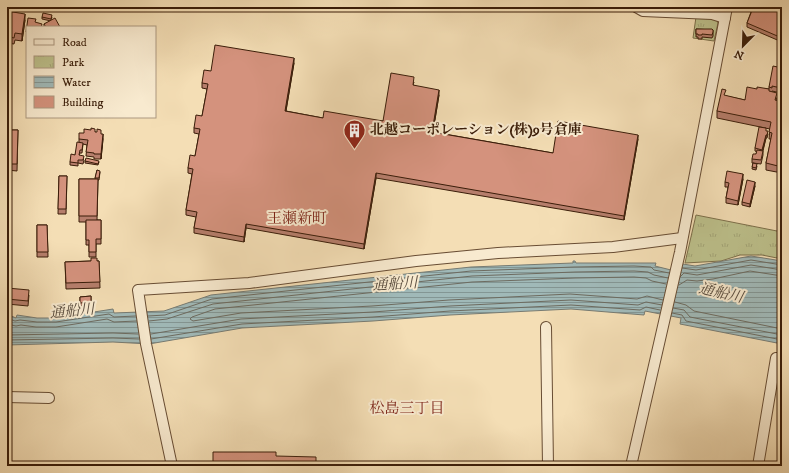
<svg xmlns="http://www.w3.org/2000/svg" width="789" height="473" font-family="'IM FELL DW Pica','Noto Serif JP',serif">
  <defs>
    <pattern id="park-tufts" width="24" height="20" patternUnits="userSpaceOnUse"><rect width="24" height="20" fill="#bdc18c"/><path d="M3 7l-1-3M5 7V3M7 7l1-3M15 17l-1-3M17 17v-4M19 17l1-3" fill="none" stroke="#a3a577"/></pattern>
    <pattern id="water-rules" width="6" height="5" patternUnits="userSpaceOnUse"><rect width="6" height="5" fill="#a0b9b8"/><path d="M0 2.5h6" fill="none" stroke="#839694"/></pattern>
  </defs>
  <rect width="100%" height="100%" fill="#f4deb5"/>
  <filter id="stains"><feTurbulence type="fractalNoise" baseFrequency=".005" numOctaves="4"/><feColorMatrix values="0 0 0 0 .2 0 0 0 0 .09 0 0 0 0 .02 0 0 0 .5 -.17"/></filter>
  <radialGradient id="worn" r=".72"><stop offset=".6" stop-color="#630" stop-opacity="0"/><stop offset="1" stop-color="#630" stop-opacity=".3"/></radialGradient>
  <g fill="url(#park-tufts)" stroke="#7c6f4a">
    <path d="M 696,17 L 716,19 L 718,23 L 714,41 L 693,38 Z"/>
    <path d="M 696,215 L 782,232 L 782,259 L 762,255 L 740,255 L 721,261 L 685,263 Z"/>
  </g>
  <path fill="url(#water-rules)" stroke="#777b72" d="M 751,256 L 782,261 L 782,344 L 680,324 L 681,318 L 645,311 L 644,315 L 571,309 L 450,315 L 373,321 L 242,328 L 149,344 L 113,342 L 7,345 L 7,314 L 16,318 L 17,315 L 37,318 L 56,318 L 113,309 L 114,313 L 164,311 L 211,295 L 471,267 L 573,263 L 573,261 L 575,261 L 576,263 L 656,263 L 655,266 L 675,271 L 677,263 L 695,266 Z"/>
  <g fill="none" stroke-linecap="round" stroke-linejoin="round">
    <g stroke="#6d6b60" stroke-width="1">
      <path d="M 682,268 L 696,270 L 751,260 L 782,265"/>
      <path d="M 680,277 L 684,273 L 697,275 L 751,265 L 782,270"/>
      <path d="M 679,285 L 687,280 L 697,281 L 713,279 L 750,271 L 782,276"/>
      <path d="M 663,300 L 647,296 L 637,299 L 570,294 L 449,300 L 372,306 L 241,313 L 193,321 L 190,319 L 192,317 L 215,309 L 472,282 L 575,278 L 634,277 L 646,278 L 652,281 L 666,284"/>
      <path d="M 675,302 L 686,305 L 694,311 L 782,329"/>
      <path d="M 673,308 L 684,310 L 690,317 L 782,335"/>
      <path d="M 672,313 L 682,315 L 686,321 L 782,340"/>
      <path d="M 148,316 L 165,315 L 212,299 L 471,271 L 574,267 L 634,266 L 651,267 L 654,270 L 669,273"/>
      <path d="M 7,318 L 15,321 L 20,320 L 37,322 L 56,322 L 109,314 L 114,317 L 136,316"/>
      <path d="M 149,321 L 167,319 L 213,304 L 472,276 L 575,272 L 634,271 L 648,272 L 654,275 L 668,278"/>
      <path d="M 7,324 L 16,326 L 21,325 L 36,327 L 56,327 L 107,319 L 114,322 L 137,321"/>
      <path d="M 151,334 L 241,319 L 373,312 L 450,306 L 571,300 L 638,305 L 646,302 L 662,305"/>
      <path d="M 7,335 L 113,333 L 138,334"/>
      <path d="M 151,339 L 242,324 L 373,317 L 450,311 L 571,305 L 640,310 L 646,307 L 660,310"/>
      <path d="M 7,340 L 113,338 L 139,339"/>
    </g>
    <defs>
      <g id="minor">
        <path d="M 636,7 L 643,11 L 712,14 L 725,18"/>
        <path d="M 546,327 L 548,466"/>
        <path d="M 7,397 L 49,398"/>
        <path d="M 172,466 L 146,344 L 138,290 L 249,283 L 416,261 L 498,253 L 613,247 L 682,238"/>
        <path d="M 631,466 L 680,252 L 727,7"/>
        <path d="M 758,466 L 776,358"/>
      </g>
    </defs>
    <use href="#minor" stroke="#684d34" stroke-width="12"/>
    <use href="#minor" stroke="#f8eacf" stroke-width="10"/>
  </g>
  <g fill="#b67e6c" stroke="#3a1d09">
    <path d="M 659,7 L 666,7 L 666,9 L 659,8 Z"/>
    <rect x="678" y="7" width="6" height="1"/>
    <rect x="686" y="7" width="5" height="2"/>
    <path d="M 693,7 L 703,7 L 703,10 L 693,9 Z"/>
    <path d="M 746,7 L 782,7 L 782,42 L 747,27 L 747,23 L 751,12 L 746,10 Z"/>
    <path d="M 7,11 L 25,20 L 22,41 L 15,40 L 14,44 L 7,43 Z"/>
    <path d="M 42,17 L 52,17 L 51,20 L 60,27 L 44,27 L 44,24 L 51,21 L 42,19 Z"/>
    <path d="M 696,29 L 713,30 L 713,36 L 712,38 L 702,37 L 702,39 L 698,39 L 698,37 L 696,37 Z"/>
    <path d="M 294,63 L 286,111 L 323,118 L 383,121 L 414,82 L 413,85 L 439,95 L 433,132 L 553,153 L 638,139 L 624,220 L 376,178 L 364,249 L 246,228 L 244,242 L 194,233 L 194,228 L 196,217 L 186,215 L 186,210 L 192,174 L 188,173 L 188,168 L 195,156 L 199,134 L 194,133 L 194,128 L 202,116 L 207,89 L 202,88 L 202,83 L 211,71 Z"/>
    <path d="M 782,68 L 782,85 L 781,93 L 772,91 L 772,92 L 777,99 L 776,101 L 779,101 L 782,96 L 782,173 L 766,170 L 766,163 L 771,139 L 769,139 L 770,129 L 717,118 L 717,111 L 726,96 L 745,100 L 757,89 L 769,89 L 769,87 Z"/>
    <path d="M 7,130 L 18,130 L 17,171 L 7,170 Z"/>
    <path d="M 766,131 L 768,134 L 767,138 L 766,138 L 763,151 L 763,155 L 761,164 L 753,163 L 757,166 L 756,170 L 752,169 L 753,163 L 752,163 L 752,159 L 756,154 L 757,152 L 755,151 L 755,148 Z"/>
    <path d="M 95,132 L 101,134 L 103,139 L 101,159 L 94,159 L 94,157 L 86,156 L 87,145 L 83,144 L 82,153 L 80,153 L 79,155 L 84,160 L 83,164 L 78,163 L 78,166 L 70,165 L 70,162 L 75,155 L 79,142 L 79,139 L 84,133 Z"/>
    <path d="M 85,161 L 99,162 L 98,165 L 85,163 Z"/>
    <path d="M 97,170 L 100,172 L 99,180 L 98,180 L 97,220 L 101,220 L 101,244 L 96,244 L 96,257 L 89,257 L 89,245 L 86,245 L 86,222 L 79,222 L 79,179 L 95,179 Z"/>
    <path d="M 59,176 L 67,176 L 66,214 L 58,214 Z"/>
    <path d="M 743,179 L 738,205 L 726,203 L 726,198 L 728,187 L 725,187 L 725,182 Z"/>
    <path d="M 755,186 L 750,207 L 742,205 L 742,202 Z"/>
    <path d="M 37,225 L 47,225 L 48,257 L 37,257 Z"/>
    <rect x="7" y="235" width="2" height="32"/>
    <path d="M 91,261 L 99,261 L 100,288 L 66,289 L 65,262 Z"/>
    <path d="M 7,288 L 29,295 L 28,306 L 7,304 Z"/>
    <path d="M 91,296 L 91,305 L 80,306 L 80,297 Z"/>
  </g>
  <g fill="#946658" stroke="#3a1d09">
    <path d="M 25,14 L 25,20 L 22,41 L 22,34 Z"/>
    <path d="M 294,58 L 294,63 L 285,116 L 285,111 Z"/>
    <path d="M 439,90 L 439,95 L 432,137 L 432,132 Z"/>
    <path d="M 103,134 L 103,139 L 101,159 L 101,154 Z"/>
    <path d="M 638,135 L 638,139 L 624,220 L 624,216 Z"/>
    <path d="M 766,135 L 766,138 L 762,153 L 762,150 Z"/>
    <path d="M 376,173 L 376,178 L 364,249 L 364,244 Z"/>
    <path d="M 743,174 L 743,179 L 738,205 L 738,201 Z"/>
    <path d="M 755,182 L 755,186 L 750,207 L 750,204 Z"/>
    <path d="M 246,224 L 246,228 L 244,242 L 244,237 Z"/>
  </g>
  <g fill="#d4927d" stroke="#3a1d09">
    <rect x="693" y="7" width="10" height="1"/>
    <path d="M 749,7 L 782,7 L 782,38 L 747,23 L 753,8 Z"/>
    <path d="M 7,11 L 25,14 L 22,34 L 15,33 L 14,38 L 7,36 Z"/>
    <path d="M 43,13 L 52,15 L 51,19 L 42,17 Z"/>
    <path d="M 28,18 L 36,19 L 35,22 L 42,24 L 41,27 L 27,27 L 27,32 L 26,32 Z"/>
    <path d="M 55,18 L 60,27 L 46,27 L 44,24 Z"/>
    <path d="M 696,29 L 712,29 L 713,30 L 713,32 L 712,35 L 702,34 L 702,35 L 698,35 L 698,34 L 696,34 Z"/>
    <path d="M 215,45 L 294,58 L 285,111 L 323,118 L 324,111 L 383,121 L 391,73 L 414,77 L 413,85 L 439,90 L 432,132 L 553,153 L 558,121 L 638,135 L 624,216 L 376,173 L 364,244 L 246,224 L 244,237 L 194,228 L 197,212 L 186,210 L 193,169 L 188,168 L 190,155 L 195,156 L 200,129 L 194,128 L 196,115 L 202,116 L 208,84 L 202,83 L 204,70 L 211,71 Z"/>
    <path d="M 773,66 L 782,68 L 782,80 L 781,88 L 772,86 L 772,88 L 769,87 Z"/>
    <path d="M 747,87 L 757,89 L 757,87 L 769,89 L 769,91 L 777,93 L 775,100 L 779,101 L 780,95 L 782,96 L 782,167 L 766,163 L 772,133 L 769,132 L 771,122 L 717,111 L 722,89 L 726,90 L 724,95 L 745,100 Z"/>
    <path d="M 759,127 L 766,128 L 766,131 L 768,131 L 767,135 L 766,135 L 762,150 L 755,148 Z"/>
    <path d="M 91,128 L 95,129 L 95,132 L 97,132 L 97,129 L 101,130 L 101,134 L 103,134 L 101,154 L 94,154 L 94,153 L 86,152 L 88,140 L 79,139 L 79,133 L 84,133 L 84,129 L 91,130 Z"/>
    <path d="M 7,130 L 18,130 L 17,164 L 7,164 Z"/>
    <path d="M 77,142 L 83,143 L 82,150 L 80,150 L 79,155 L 84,156 L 83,160 L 78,160 L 78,163 L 70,162 L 71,154 L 75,155 Z"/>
    <path d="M 757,150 L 763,151 L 761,160 L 752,159 L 753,154 L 756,154 Z"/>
    <path d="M 86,158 L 99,161 L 98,164 L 85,161 Z"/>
    <path d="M 753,163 L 757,164 L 756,168 L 752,167 Z"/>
    <path d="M 97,170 L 100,171 L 99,178 L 95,178 Z"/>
    <path d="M 727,171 L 743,174 L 738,201 L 726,198 L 729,183 L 725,182 Z"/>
    <path d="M 59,176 L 67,176 L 66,209 L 58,209 Z"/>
    <path d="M 79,179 L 98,179 L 97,216 L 79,216 Z"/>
    <path d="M 747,180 L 755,182 L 750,204 L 742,202 Z"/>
    <path d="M 86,220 L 101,220 L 101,239 L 96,239 L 96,252 L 89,252 L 89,240 L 86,240 Z"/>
    <path d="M 37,225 L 47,225 L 48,252 L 37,252 Z"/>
    <rect x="7" y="235" width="2" height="27"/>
    <path d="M 91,258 L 97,258 L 97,261 L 99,261 L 100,282 L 66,283 L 65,262 L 91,261 Z"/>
    <path d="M 7,288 L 29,290 L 28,301 L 7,299 Z"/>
    <path d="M 91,296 L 91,302 L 80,303 L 80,297 Z"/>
    <path d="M 213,452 L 276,452 L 276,456 L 316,457 L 316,466 L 213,466 Z"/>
  </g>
  <defs>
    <symbol id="building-pin" viewBox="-11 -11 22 30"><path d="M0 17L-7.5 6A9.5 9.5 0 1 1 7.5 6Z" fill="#8f2418" stroke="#f8eacf"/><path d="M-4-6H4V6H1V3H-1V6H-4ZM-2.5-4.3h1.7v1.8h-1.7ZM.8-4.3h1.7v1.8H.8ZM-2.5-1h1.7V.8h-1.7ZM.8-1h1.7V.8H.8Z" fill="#fff"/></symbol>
  </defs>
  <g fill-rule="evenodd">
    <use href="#building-pin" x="342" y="118" width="25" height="34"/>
  </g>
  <g text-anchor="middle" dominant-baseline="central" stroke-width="4" stroke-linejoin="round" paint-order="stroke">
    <g font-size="14" font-weight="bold" fill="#3a1d09" stroke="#f8eacf" text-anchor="start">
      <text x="370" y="130">北越コーポレーション(株)9号倉庫</text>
    </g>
    <g font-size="15" fill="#7a1f14" stroke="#f8eacf">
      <text x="297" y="218">王瀬新町</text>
      <text x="407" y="408">松島三丁目</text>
    </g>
    <g font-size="15" font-style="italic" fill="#594c3e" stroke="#f8eacf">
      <text transform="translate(395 284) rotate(-3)">通船川</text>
      <text transform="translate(721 293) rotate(13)">通船川</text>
      <text transform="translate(72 311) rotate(-5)">通船川</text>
    </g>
  </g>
  <rect width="789" height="473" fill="none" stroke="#f4deb5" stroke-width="24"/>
  <rect x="8" y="8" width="773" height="457" fill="none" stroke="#3a1d09" stroke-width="2"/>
  <rect x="12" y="12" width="765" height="449" fill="none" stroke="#3a1d09"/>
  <rect x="26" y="26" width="130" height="92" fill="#f8eacf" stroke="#ac9880"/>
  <rect x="34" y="39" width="20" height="6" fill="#f8eacf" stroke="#ac9880"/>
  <text x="62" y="46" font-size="12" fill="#3a1d09">Road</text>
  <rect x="34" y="56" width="20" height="12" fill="url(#park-tufts)" stroke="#ac9880"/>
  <text x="62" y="66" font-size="12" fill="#3a1d09">Park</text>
  <rect x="34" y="76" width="20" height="12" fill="url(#water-rules)" stroke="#ac9880"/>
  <text x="62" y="86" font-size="12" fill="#3a1d09">Water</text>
  <rect x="34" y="96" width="20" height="12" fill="#d4927d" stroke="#ac9880"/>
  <text x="62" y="106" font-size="12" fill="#3a1d09">Building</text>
  <g transform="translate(743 46) rotate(203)" stroke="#f8eacf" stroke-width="3" paint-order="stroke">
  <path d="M0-3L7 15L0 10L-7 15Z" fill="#3a1d09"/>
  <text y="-6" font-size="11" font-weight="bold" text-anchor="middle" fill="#3a1d09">N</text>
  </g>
  <rect width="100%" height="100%" filter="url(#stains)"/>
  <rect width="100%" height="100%" fill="url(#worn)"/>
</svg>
